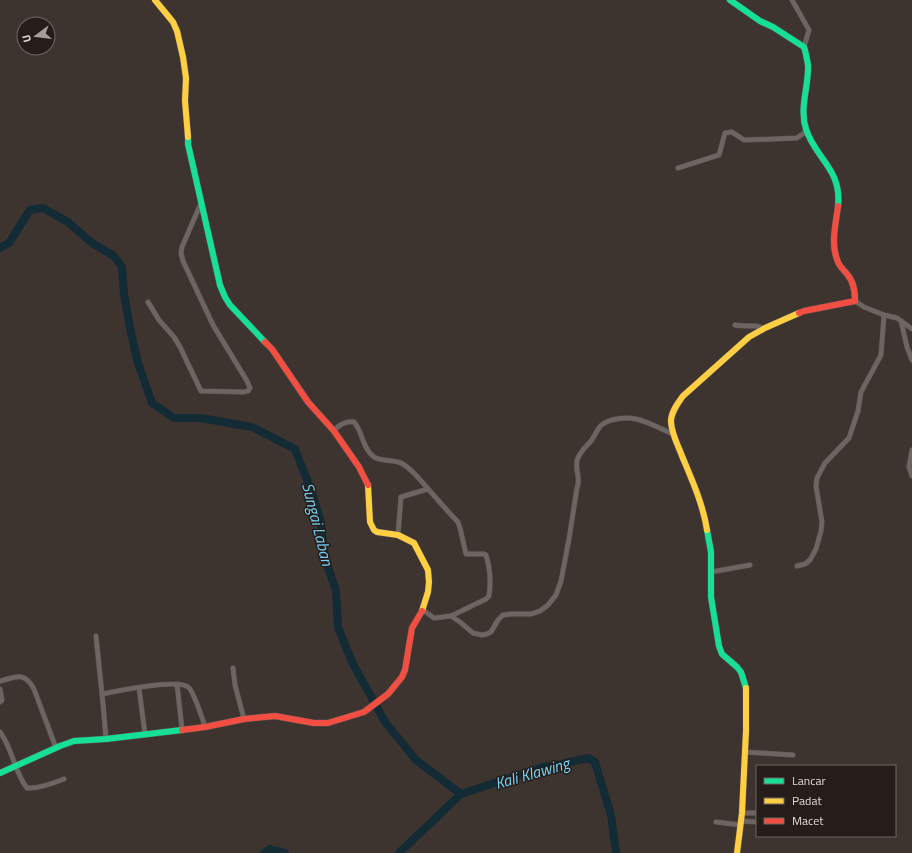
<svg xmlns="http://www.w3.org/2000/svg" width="912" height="853" font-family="'Titillium Web',sans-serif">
  <rect width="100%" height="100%" fill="#3d3430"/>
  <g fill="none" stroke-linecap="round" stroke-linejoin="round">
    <g stroke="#122b35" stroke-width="8">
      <path d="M 0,248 L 9,243 L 30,210 L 43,208 L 68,222 L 92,243 L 114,256 L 122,267 L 124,294 L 131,333 L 138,363 L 152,403 L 174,418 L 201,418 L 252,427 L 295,449 L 312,492 L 321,523 L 325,558 L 336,591 L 338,627 L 352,662 L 385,722 L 416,760 L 461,794"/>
      <path d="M 264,853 L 270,849 L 285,853"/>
      <path d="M 399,853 L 461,794 L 543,767 L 561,764 L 588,758 L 595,762 L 611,815 L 616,853"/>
    </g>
    <defs>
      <g id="street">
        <path d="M 792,0 L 809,30 L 804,47"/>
        <path d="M 678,168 L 719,155 L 725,133 L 732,132 L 744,140 L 774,139 L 797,138 L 807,131"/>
        <path d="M 855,301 L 864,307 L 884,315 L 897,318 L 901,321 L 907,347 L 912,360"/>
        <path d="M 148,302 L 159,320 L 174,337 L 180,347 L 201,391 L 243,392 L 248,391 L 250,388 L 247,381 L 213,325 L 183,261 L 181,253 L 182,247 L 201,203"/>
        <path d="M 901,321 L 912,329"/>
        <path d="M 735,325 C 741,326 748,326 755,326 C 759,326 761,328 765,328"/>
        <path d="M 334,431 C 338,425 346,421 354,422 C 363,432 362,448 374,457 C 381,462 395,459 403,464 C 414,471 421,481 429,490 C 439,501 448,512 458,522 L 460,528 L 466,554 L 484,554 L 486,555 C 490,568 491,583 489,596 L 486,599 L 451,616"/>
        <path d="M 912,450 L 909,467 L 912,476"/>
        <path d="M 398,535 L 401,497 L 428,489"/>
        <path d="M 797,566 L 805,564 L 810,560 L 816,549 L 821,531 L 822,522 L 816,486 L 817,478 L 825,463 L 849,438 L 858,411 L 861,392 L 881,355 L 884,315"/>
        <path d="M 711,572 L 750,565"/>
        <path d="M 423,610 L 434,618 L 451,616 L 460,622 L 473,633 L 482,635 L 487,634 L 491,632 L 498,620 L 503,615 L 511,614 L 531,614 L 540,611 L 548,605 L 556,595 L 561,581 L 569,539 L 577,488 C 581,477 575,471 577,461 C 579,452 586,447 591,441 C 594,437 596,432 599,428 C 601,424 608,421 612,420 C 636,413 651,425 673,434"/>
        <path d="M 96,636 L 103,704 L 106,739"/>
        <path d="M 233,668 L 235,685 L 244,719"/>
        <path d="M 0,681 C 17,677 24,671 34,689 L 56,748"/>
        <path d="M 177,684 L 182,729"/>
        <path d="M 139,688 L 145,734"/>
        <path d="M 0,689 L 2,700 L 0,702"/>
        <path d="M 102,694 C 117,691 177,679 188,687 C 193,690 203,720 205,727"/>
        <path d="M 0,732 C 13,749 14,772 27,788 C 38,789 54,783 64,779"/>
        <path d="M 745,752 L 793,755"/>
        <path d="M 742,813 L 757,813"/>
        <path d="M 741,821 L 757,822"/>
        <path d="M 716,822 L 741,825"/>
      </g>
      <g id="fast">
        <path d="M 730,0 L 760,21 L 773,27 L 804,47 C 806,53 807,59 808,65 C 809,86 799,108 806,129 C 815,158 842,169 838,206"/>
        <path d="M 188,137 L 188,144 L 220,285 L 225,297 L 230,305 L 265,342"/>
        <path d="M 707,530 L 711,552 L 711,597 L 719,646 L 722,654 L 737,667 L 741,672 L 746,688"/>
        <path d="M 0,773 L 60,746 L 74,741 L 106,739 L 182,730"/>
      </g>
      <g id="slow">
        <path d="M 155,0 L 173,22 L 177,31 L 183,57 L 186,78 L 185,101 L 188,137"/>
        <path d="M 368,485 L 370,522 L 374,530 L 377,532 L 398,535 L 414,543 L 428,570 L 429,582 L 428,592 L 422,611"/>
        <path d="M 707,530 C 703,504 692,480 682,456 C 678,445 671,433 671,421 C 671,412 678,403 683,396 L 749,337 L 765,328 L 799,313"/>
        <path d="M 737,853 L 742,813 L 746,731 L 746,688"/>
      </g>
      <g id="jam">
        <path d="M 799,313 L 804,311 L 855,301 C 855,291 854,282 847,274 C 844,270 840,267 838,262 C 830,244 836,224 838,206"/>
        <path d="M 265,342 L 272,349 L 308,402 L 334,431 L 359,467 L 368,485"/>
        <path d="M 182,730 L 205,727 L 244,719 L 275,716 L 314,723 L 328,723 L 364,712 L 388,694 L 402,677 L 405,670 L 412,628 L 422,611"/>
      </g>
    </defs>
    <use href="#street" stroke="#59514e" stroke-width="5.5"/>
    <use href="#fast" stroke="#59514e" stroke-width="7"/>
    <use href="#slow" stroke="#59514e" stroke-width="7"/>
    <use href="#jam" stroke="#59514e" stroke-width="7"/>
    <use href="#street" stroke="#6c6561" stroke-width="4.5"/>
    <use href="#fast" stroke="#16e098" stroke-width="6"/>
    <use href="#slow" stroke="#ffcf43" stroke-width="6"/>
    <use href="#jam" stroke="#f24e42" stroke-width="6"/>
  </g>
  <g text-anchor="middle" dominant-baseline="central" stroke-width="3" stroke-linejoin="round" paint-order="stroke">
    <g font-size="16" font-style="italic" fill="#76d3f7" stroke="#241d19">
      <text transform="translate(318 524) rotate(76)">Sungai Laban</text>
      <text transform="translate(532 773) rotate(-16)">Kali Klawing</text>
    </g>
  </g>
  <rect x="756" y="765" width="140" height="72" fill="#241d19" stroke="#706763"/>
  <rect x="764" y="778" width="20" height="6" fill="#16e098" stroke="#706763"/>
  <text x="792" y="785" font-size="12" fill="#e2d7d1">Lancar</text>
  <rect x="764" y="798" width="20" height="6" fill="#ffcf43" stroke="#706763"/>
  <text x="792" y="805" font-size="12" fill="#e2d7d1">Padat</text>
  <rect x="764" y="818" width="20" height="6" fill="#f24e42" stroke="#706763"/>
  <text x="792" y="825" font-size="12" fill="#e2d7d1">Macet</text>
  <g transform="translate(36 36) rotate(255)"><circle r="19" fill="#241d19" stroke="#706763"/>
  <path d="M0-3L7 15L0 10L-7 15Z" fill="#a89e99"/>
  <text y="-6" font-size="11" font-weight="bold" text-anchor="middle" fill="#e2d7d1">U</text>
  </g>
</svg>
